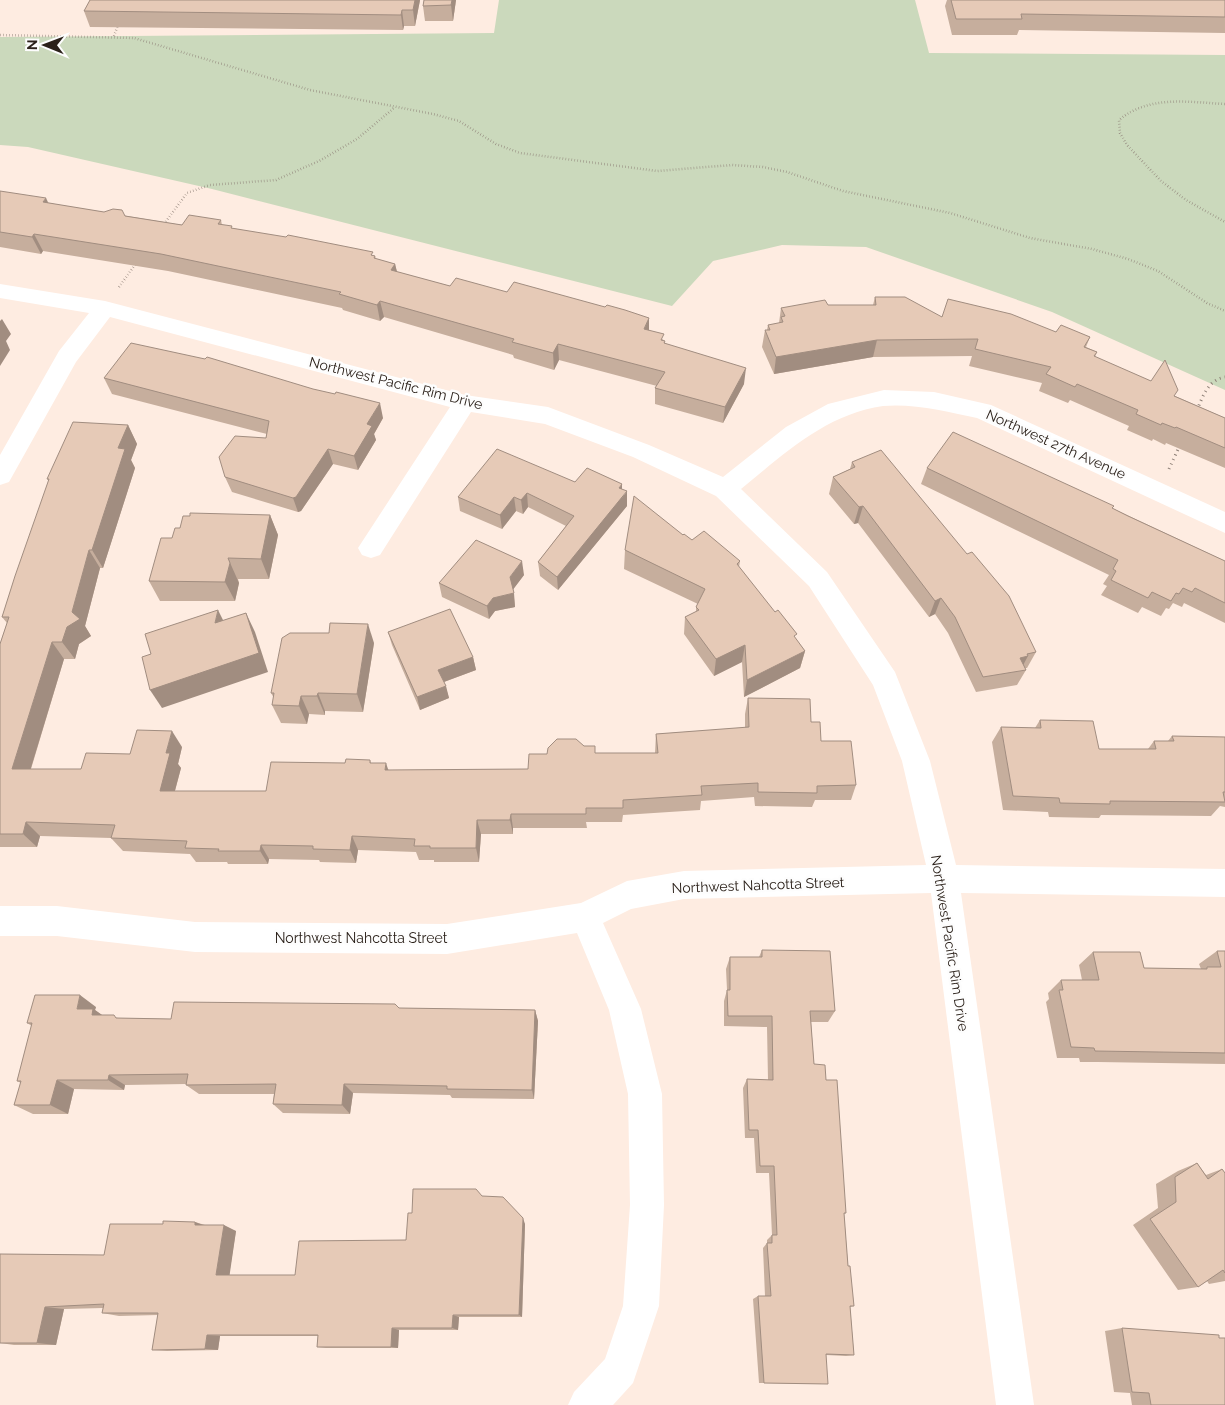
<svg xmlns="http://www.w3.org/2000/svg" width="1225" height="1405" font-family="Raleway,sans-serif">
  <rect width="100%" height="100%" fill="#feece1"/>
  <path fill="#cbd9bc" d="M 499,0 L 915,0 L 929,53 L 1225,55 L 1225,390 L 1052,312 L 866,247 L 782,245 L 713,261 L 672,306 L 212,189 L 28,147 L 0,145 L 0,37 L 494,33 Z"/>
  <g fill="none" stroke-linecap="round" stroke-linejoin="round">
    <g stroke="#8c7e75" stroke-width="2.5" stroke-dasharray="0.5 2.5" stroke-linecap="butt">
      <path d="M 0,35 L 134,38 L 310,90 L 433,114 L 459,121 L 496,144 L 520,153 L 657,171 L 732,165 L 763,167 L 787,172 L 843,191 L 950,213 L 1030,238 L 1092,249 L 1128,259 L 1158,271 L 1207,303 L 1225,311"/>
      <path d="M 114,36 L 118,25"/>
      <path d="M 1225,104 C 1188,102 1149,95 1119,120 L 1120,133 L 1127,145 L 1161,181 L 1186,200 L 1225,222"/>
      <path d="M 164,224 L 187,193 L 210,185 L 276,180 L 319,161 L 357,139 L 394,108"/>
      <path d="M 119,287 L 137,262"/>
    </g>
    <g stroke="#8c7e75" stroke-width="3" stroke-dasharray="1 4" stroke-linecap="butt">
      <path d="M 1197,410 C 1203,396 1208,380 1225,377"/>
      <path d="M 1169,469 L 1180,445"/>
    </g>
    <path fill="#fff" fill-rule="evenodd" d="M 0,284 L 105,301 L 465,395 L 548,407 L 649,445 L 723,477 L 786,427 L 828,404 L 884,390 L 934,392 L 991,405 L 1225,512 L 1225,533 L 977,418 C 949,412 913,403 883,406 C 826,414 784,454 741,489 L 827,572 L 895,672 L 930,761 L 956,865 L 1225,869 L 1225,897 L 961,893 L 1034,1405 L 996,1405 L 931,893 L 684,899 L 631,909 L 603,923 L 641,1009 L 662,1094 L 664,1205 L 659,1306 L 633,1383 L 613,1405 L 568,1405 L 574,1392 L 605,1359 L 623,1306 L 630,1205 L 628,1094 L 609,1010 L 577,933 L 447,954 L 195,952 L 57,936 L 0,936 L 0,906 L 57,906 L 195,922 L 447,924 L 581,903 L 627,881 L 684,871 L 926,865 L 902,761 L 873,685 L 809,586 L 716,496 L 633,457 L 545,424 L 471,412 L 380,555 L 371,558 L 362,555 L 358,548 L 450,407 L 110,317 L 76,362 L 9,482 L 0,485 L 0,455 L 59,351 L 89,313 L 0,298 Z"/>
  </g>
  <g fill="#c6ae9d">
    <path d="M 90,0 L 420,0 L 415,26 L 404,26 L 403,30 L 90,27 L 84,11 Z"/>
    <path d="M 424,0 L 456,0 L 453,21 L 425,21 L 423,6 Z"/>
    <path d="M 947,0 L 1225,0 L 1225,33 L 1019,30 L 1017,35 L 952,35 L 945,6 Z"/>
    <path d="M 0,191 L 48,203 L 182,225 L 221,220 L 222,225 L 232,228 L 375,256 L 376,259 L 395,264 L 397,272 L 450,286 L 649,330 L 665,341 L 665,343 L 744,384 L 723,423 L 655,404 L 655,388 L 657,386 L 559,360 L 554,370 L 514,358 L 513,355 L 384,317 L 380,321 L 343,310 L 342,308 L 168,271 L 43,251 L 41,254 L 0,247 Z"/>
    <path d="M 875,297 L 942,317 L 1056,332 L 1090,337 L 1086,347 L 1097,352 L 1095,357 L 1175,396 L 1225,418 L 1225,468 L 1166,443 L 1165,445 L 1153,439 L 1152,441 L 1127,430 L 1129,426 L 1070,400 L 1068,403 L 1039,391 L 1042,383 L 969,366 L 972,356 L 873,357 L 774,374 L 762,347 L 765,330 L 767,330 L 768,325 L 779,323 L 781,308 L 828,305 L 873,305 Z"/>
    <path d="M 104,378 L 383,418 L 374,434 L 376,440 L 358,470 L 333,464 L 301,511 L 298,512 L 232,492 L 225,477 L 266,438 L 267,434 L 112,394 Z"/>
    <path d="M 128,425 L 137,444 L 131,460 L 135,468 L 103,568 L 100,568 L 85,626 L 91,636 L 79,644 L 75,659 L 64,659 L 31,769 L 81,769 L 130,754 L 182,747 L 178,764 L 181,768 L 175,791 L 266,791 L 345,763 L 370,760 L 371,763 L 389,770 L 528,769 L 595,753 L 655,753 L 656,734 L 745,728 L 745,714 L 748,698 L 811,722 L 821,741 L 856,785 L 851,800 L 815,800 L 812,807 L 755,806 L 754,797 L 701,801 L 700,810 L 623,815 L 622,822 L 586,822 L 587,828 L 513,828 L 513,834 L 481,834 L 479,862 L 434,862 L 434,860 L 419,860 L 416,852 L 358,850 L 356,863 L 320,862 L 319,860 L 269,859 L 268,864 L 228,864 L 227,862 L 196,862 L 190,854 L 123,851 L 111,838 L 40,836 L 37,847 L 0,847 L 0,644 L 7,623 L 2,617 L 49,481 L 47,479 Z"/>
    <path d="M 852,462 L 1036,652 L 1027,668 L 1025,668 L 1026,670 L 1017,685 L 976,692 L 948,633 L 935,614 L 929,617 L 858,523 L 854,524 L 829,494 L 833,477 L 850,469 Z"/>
    <path d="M 927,468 L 1112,508 L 1225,561 L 1225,623 L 1184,603 L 1182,607 L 1173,603 L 1169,609 L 1166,608 L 1161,616 L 1142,607 L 1138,613 L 1101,595 L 1107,586 L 1103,584 L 1109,575 L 921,484 Z"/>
    <path d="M 575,482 L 622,489 L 627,506 L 558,590 L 540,576 L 538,562 L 566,526 L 528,507 L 523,514 L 516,511 L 502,529 L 460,511 L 458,497 Z"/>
    <path d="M 270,515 L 278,535 L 269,579 L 238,579 L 239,583 L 235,601 L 160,601 L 149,581 L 172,538 L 180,528 Z"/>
    <path d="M 683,535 L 692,540 L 740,561 L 739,567 L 805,651 L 800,668 L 744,697 L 742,662 L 714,676 L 684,634 L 685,617 L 696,612 L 696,607 L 698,604 L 624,569 L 625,550 Z"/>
    <path d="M 524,575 L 513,589 L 515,607 L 495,611 L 489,619 L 442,597 L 439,583 Z"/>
    <path d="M 388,632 L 473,657 L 476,670 L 444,682 L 449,698 L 420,710 L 392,645 Z"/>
    <path d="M 374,643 L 363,712 L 325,711 L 325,715 L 309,714 L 307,724 L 281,723 L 272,705 L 274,698 L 271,693 Z"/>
    <path d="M 1040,720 L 1099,749 L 1148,749 L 1154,741 L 1168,741 L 1172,736 L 1225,737 L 1225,807 L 1220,806 L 1211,816 L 1101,815 L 1099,818 L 1049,817 L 1048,812 L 1003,810 L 992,742 L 1001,727 L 1035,728 Z"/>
    <path d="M 762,950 L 835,1011 L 828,1022 L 811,1022 L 814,1064 L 826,1080 L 846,1213 L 844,1214 L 848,1266 L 854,1306 L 850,1307 L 854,1355 L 846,1356 L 826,1355 L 821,1384 L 759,1383 L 753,1299 L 758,1296 L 765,1296 L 763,1248 L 767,1243 L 767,1240 L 772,1235 L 769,1173 L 756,1173 L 754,1138 L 745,1138 L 743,1088 L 747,1079 L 768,1080 L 767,1027 L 724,1026 L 724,1001 L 727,990 L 726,969 L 730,957 L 759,957 Z"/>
    <path d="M 1217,951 L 1225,951 L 1225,1064 L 1098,1062 L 1080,1062 L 1079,1058 L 1057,1058 L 1046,1002 L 1049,999 L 1048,993 L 1061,980 L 1082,980 L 1079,965 L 1093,952 L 1144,968 L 1201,969 L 1199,964 Z"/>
    <path d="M 96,1007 L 95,1010 L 102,1015 L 118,1018 L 171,1019 L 399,1008 L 535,1010 L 538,1021 L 534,1099 L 452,1098 L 450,1095 L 353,1093 L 350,1114 L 283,1113 L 273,1104 L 274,1094 L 199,1094 L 186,1085 L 186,1084 L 125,1085 L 124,1090 L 74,1089 L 68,1114 L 33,1114 L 14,1105 L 21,1083 L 17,1081 L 32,1026 L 27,1023 Z"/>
    <path d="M 1197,1163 L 1206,1175 L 1222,1169 L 1225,1173 L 1225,1281 L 1209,1284 L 1207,1281 L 1198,1287 L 1178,1290 L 1133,1225 L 1158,1208 L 1156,1184 L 1178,1171 Z"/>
    <path d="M 482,1196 L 525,1224 L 522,1317 L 459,1317 L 458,1330 L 399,1330 L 398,1348 L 326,1348 L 317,1347 L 318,1336 L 220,1336 L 218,1350 L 167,1351 L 152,1350 L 158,1315 L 119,1316 L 102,1313 L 103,1308 L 64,1309 L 56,1345 L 14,1345 L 0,1343 L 0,1254 L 104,1255 L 163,1224 L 195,1222 L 205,1225 L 236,1231 L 229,1275 L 295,1275 L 406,1240 L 412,1213 Z"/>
    <path d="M 1122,1328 L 1219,1338 L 1225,1405 L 1132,1405 L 1130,1393 L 1114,1392 L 1105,1331 Z"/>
  </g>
  <g fill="#a18d80">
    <path d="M 415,0 L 420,0 L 415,26 L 413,10 Z"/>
    <path d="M 452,0 L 456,0 L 453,21 L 451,5 Z"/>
    <path d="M 402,10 L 404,26 L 403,30 L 401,15 Z"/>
    <path d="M 46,198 L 54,215 L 43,202 Z"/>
    <path d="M 34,234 L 43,251 L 41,254 L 32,237 Z"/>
    <path d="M 395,264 L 399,280 L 391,270 Z"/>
    <path d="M 380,301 L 384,317 L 380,321 L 377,305 Z"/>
    <path d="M 649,318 L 649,335 L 644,329 Z"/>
    <path d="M 2,319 L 11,334 L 6,341 L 10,350 L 0,366 L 0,321 Z"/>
    <path d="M 877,340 L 873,357 L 774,374 L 776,357 Z"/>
    <path d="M 558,344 L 559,360 L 554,370 L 553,353 Z"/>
    <path d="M 746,368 L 744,384 L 723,423 L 725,407 Z"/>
    <path d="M 380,403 L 383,418 L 374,434 L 376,440 L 358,470 L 354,456 L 367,424 Z"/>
    <path d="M 128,425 L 137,444 L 131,460 L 135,468 L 103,568 L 92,550 L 118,448 Z"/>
    <path d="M 328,449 L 333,464 L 301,511 L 298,512 L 293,498 Z"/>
    <path d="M 622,484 L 622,498 L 627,491 L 627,506 L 558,590 L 557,577 Z"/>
    <path d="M 527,493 L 528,507 L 523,514 L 521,500 Z"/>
    <path d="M 514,497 L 516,511 L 502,529 L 500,515 Z"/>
    <path d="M 863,506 L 858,523 L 854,524 L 859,507 Z"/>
    <path d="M 270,515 L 278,535 L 269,579 L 261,559 Z"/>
    <path d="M 89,550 L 100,568 L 85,626 L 91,636 L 79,644 L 75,659 L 62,642 L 72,612 Z"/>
    <path d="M 228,558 L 239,583 L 235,601 L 225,582 Z"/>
    <path d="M 522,561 L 524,575 L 512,591 L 510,577 Z"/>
    <path d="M 514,593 L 515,607 L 495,611 L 489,619 L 487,606 L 493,598 Z"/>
    <path d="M 941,598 L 935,614 L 929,617 L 935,601 Z"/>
    <path d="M 218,610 L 228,630 L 215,623 Z"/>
    <path d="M 246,613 L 255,632 L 268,672 L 162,708 L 150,690 Z"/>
    <path d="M 368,624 L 374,643 L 363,712 L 357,694 Z"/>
    <path d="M 52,642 L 64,659 L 26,784 L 12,769 Z"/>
    <path d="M 745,645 L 742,662 L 714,676 L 716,659 Z"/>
    <path d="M 805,651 L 800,668 L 744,697 L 747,680 Z"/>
    <path d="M 1028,656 L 1020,671 L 1020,658 Z"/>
    <path d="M 473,657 L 476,670 L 441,683 L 438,670 Z"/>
    <path d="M 446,686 L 449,698 L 420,710 L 417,697 Z"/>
    <path d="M 318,693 L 325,711 L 325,715 L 317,696 Z"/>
    <path d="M 301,696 L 309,714 L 307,724 L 299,706 Z"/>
    <path d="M 172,731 L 182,747 L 178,764 L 181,768 L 171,805 L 160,791 L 166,753 Z"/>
    <path d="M 386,763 L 391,778 L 385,770 Z"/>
    <path d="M 511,814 L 513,828 L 513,834 L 510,820 Z"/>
    <path d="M 477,820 L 481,834 L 479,862 L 476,848 Z"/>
    <path d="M 26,822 L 40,836 L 37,847 L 23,834 Z"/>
    <path d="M 352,836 L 358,850 L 356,863 L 350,850 Z"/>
    <path d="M 261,845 L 269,859 L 268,864 L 260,851 Z"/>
    <path d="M 80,995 L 96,1007 L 95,1010 L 109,1020 L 107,1026 L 77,1009 Z"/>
    <path d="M 535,1010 L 538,1021 L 534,1099 L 532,1090 Z"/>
    <path d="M 109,1075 L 125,1085 L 124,1090 L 108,1080 Z"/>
    <path d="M 57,1080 L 74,1089 L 68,1114 L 50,1105 Z"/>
    <path d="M 344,1084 L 353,1093 L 350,1114 L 342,1105 Z"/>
    <path d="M 523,1218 L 525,1224 L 522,1317 L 519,1315 Z"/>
    <path d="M 195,1222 L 208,1227 L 195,1225 Z"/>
    <path d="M 224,1225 L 236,1231 L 229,1279 L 216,1275 Z"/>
    <path d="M 45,1307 L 64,1309 L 56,1345 L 37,1343 Z"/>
    <path d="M 453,1315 L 459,1317 L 458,1330 L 452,1328 Z"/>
    <path d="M 392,1328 L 399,1330 L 398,1348 L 391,1347 Z"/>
    <path d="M 207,1335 L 220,1336 L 218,1350 L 205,1349 Z"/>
  </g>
  <g fill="#e6cab7" stroke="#a18d80">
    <path d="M 90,0 L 415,0 L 413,10 L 402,10 L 401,15 L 84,11 Z"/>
    <path d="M 424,0 L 452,0 L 451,5 L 423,6 Z"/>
    <path d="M 951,0 L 1225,0 L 1225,17 L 1021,14 L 1022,19 L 956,19 Z"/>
    <path d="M 0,191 L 46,198 L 43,202 L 104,212 L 113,209 L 122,210 L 125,216 L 182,225 L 189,215 L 221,220 L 218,224 L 232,226 L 231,228 L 286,237 L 288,235 L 373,252 L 371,255 L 375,256 L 374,258 L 395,264 L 391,270 L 450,286 L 456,278 L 507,292 L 514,282 L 605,307 L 607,305 L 625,310 L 649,318 L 644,329 L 664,334 L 661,340 L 665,341 L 664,343 L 746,368 L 725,407 L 655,388 L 665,372 L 558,344 L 553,353 L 512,342 L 514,339 L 380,301 L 377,305 L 339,294 L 341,292 L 161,254 L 34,234 L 32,237 L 0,232 Z"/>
    <path d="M 875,297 L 905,297 L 942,317 L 948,299 L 1011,314 L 1056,332 L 1061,325 L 1090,337 L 1084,347 L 1097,352 L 1094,356 L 1151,381 L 1165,360 L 1178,390 L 1174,396 L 1225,418 L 1225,448 L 1176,427 L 1175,428 L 1162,423 L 1161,425 L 1136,414 L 1138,410 L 1077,384 L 1075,387 L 1046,374 L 1051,367 L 975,349 L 978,339 L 877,340 L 776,357 L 765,330 L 770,330 L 768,325 L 783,322 L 781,317 L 785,316 L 781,308 L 825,300 L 828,305 L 876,305 Z"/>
    <path d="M 131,343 L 205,359 L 207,357 L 313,389 L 335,394 L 336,392 L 380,403 L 367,424 L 372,426 L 354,456 L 328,449 L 296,497 L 293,498 L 225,477 L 219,457 L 235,436 L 266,438 L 269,421 L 104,378 Z"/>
    <path d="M 73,422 L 128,425 L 118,448 L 125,449 L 92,550 L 89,550 L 72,612 L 80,619 L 67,627 L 62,642 L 52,642 L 12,769 L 81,769 L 86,753 L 130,754 L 137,730 L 172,731 L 166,753 L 170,753 L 160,791 L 266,791 L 271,762 L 345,763 L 346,759 L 370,760 L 370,763 L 386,763 L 385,770 L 528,769 L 529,754 L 547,754 L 548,748 L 557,739 L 576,739 L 584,746 L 595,746 L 595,753 L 658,753 L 656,734 L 749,727 L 748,698 L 810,699 L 811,722 L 820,722 L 821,741 L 851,741 L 856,785 L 817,786 L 817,793 L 758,792 L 758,783 L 701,786 L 702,795 L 623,800 L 623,808 L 586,808 L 586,814 L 511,814 L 510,820 L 477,820 L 476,848 L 430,848 L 430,846 L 414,846 L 415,839 L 352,836 L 350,850 L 313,849 L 313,846 L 261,845 L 260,851 L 218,851 L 219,849 L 185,848 L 187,841 L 111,838 L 115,825 L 26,822 L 23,834 L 0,834 L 0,644 L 9,617 L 2,617 L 15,576 L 49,479 L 47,479 Z"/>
    <path d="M 953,432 L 1114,506 L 1112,508 L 1128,516 L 1225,561 L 1225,603 L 1195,588 L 1192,592 L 1183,588 L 1179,594 L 1176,593 L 1171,601 L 1152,592 L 1148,598 L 1111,580 L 1116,571 L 1113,569 L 1118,560 L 927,468 Z"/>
    <path d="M 497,449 L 575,482 L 587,468 L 622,484 L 619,488 L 627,491 L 557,577 L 538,562 L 574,516 L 527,493 L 521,500 L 514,497 L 500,515 L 458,497 Z"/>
    <path d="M 881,450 L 967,554 L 972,552 L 1009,596 L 1036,652 L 1027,654 L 1028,656 L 1020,658 L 1026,670 L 983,677 L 955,617 L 941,598 L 935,601 L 863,506 L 859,507 L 833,477 L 855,467 L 852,462 Z"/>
    <path d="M 634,496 L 683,535 L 684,534 L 692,540 L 704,531 L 740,561 L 737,564 L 775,612 L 778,610 L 797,634 L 794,636 L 805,651 L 747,680 L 745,645 L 716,659 L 685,617 L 699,610 L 696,607 L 705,589 L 625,550 Z"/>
    <path d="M 190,513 L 270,515 L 261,559 L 228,558 L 230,563 L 225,582 L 149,581 L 161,538 L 172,538 L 175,528 L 180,528 L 183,516 L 190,516 Z"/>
    <path d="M 476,540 L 522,561 L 510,577 L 514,593 L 493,598 L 487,606 L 439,583 Z"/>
    <path d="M 450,609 L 473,657 L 438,670 L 446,686 L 417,697 L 388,632 Z"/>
    <path d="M 218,610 L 215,623 L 246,613 L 259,653 L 150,690 L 142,657 L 151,654 L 145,634 Z"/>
    <path d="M 330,623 L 368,624 L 357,694 L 318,693 L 317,696 L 301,696 L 299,706 L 272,705 L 274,693 L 271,693 L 282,638 L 290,633 L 329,633 Z"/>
    <path d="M 1040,720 L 1093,721 L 1099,749 L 1156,749 L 1154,741 L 1174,741 L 1172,736 L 1225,737 L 1225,792 L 1223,792 L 1225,802 L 1110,801 L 1110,804 L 1060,803 L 1059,798 L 1013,796 L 1001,727 L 1041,728 Z"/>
    <path d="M 762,950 L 830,951 L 835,1011 L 810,1011 L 814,1064 L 825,1065 L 826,1080 L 837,1080 L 846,1213 L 844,1213 L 848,1266 L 850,1266 L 854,1306 L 850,1306 L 854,1355 L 826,1354 L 828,1384 L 764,1383 L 758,1296 L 771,1296 L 767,1243 L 772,1243 L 772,1235 L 777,1235 L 774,1166 L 760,1166 L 758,1130 L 749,1130 L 747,1079 L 773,1080 L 772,1016 L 728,1016 L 727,990 L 730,990 L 730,957 L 762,957 Z"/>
    <path d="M 1217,951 L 1225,951 L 1225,1053 L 1095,1051 L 1094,1048 L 1071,1047 L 1059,990 L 1063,990 L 1061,980 L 1099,980 L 1093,952 L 1140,952 L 1144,968 L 1207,969 L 1207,967 L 1221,967 Z"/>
    <path d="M 35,995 L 80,995 L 77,1009 L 93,1009 L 92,1015 L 114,1015 L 116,1018 L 171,1019 L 174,1002 L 395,1004 L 399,1008 L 535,1010 L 532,1090 L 447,1089 L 447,1086 L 344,1084 L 342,1105 L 273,1104 L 276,1084 L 186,1085 L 188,1074 L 109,1075 L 108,1080 L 57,1080 L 50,1105 L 14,1105 L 21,1081 L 17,1081 L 32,1023 L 27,1023 Z"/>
    <path d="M 1197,1163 L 1208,1179 L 1222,1169 L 1225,1173 L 1225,1273 L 1223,1270 L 1198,1287 L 1150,1219 L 1176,1202 L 1175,1177 Z"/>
    <path d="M 413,1189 L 476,1189 L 482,1196 L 503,1197 L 523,1218 L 519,1315 L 453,1315 L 452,1328 L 392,1328 L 391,1347 L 317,1347 L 318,1335 L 207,1335 L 205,1349 L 152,1350 L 158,1313 L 102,1313 L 104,1304 L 45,1307 L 37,1343 L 0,1343 L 0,1254 L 104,1255 L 110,1224 L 163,1224 L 163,1221 L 195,1222 L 195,1225 L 224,1225 L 216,1275 L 295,1275 L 299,1241 L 406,1240 L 408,1213 L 412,1213 Z"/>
    <path d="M 1122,1328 L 1219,1335 L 1219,1338 L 1225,1338 L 1225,1405 L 1151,1405 L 1149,1393 L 1132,1392 Z"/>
  </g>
  <g text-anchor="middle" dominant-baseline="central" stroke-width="5" stroke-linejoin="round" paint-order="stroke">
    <g font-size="14" fill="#2b211a" stroke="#fdfdfd">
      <text transform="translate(396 383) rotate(14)">Northwest Pacific Rim Drive</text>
      <text transform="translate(1056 444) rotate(24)">Northwest 27th Avenue</text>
      <text transform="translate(758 885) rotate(-2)">Northwest Nahcotta Street</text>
      <text x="361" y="938">Northwest Nahcotta Street</text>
      <text transform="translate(950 943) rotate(81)">Northwest Pacific Rim Drive</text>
    </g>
  </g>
  <g transform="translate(45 45) rotate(271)" stroke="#fdfdfd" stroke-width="4" paint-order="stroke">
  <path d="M0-4L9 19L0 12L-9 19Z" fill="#2b211a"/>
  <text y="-8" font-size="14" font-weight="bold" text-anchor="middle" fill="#2b211a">N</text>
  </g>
</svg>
